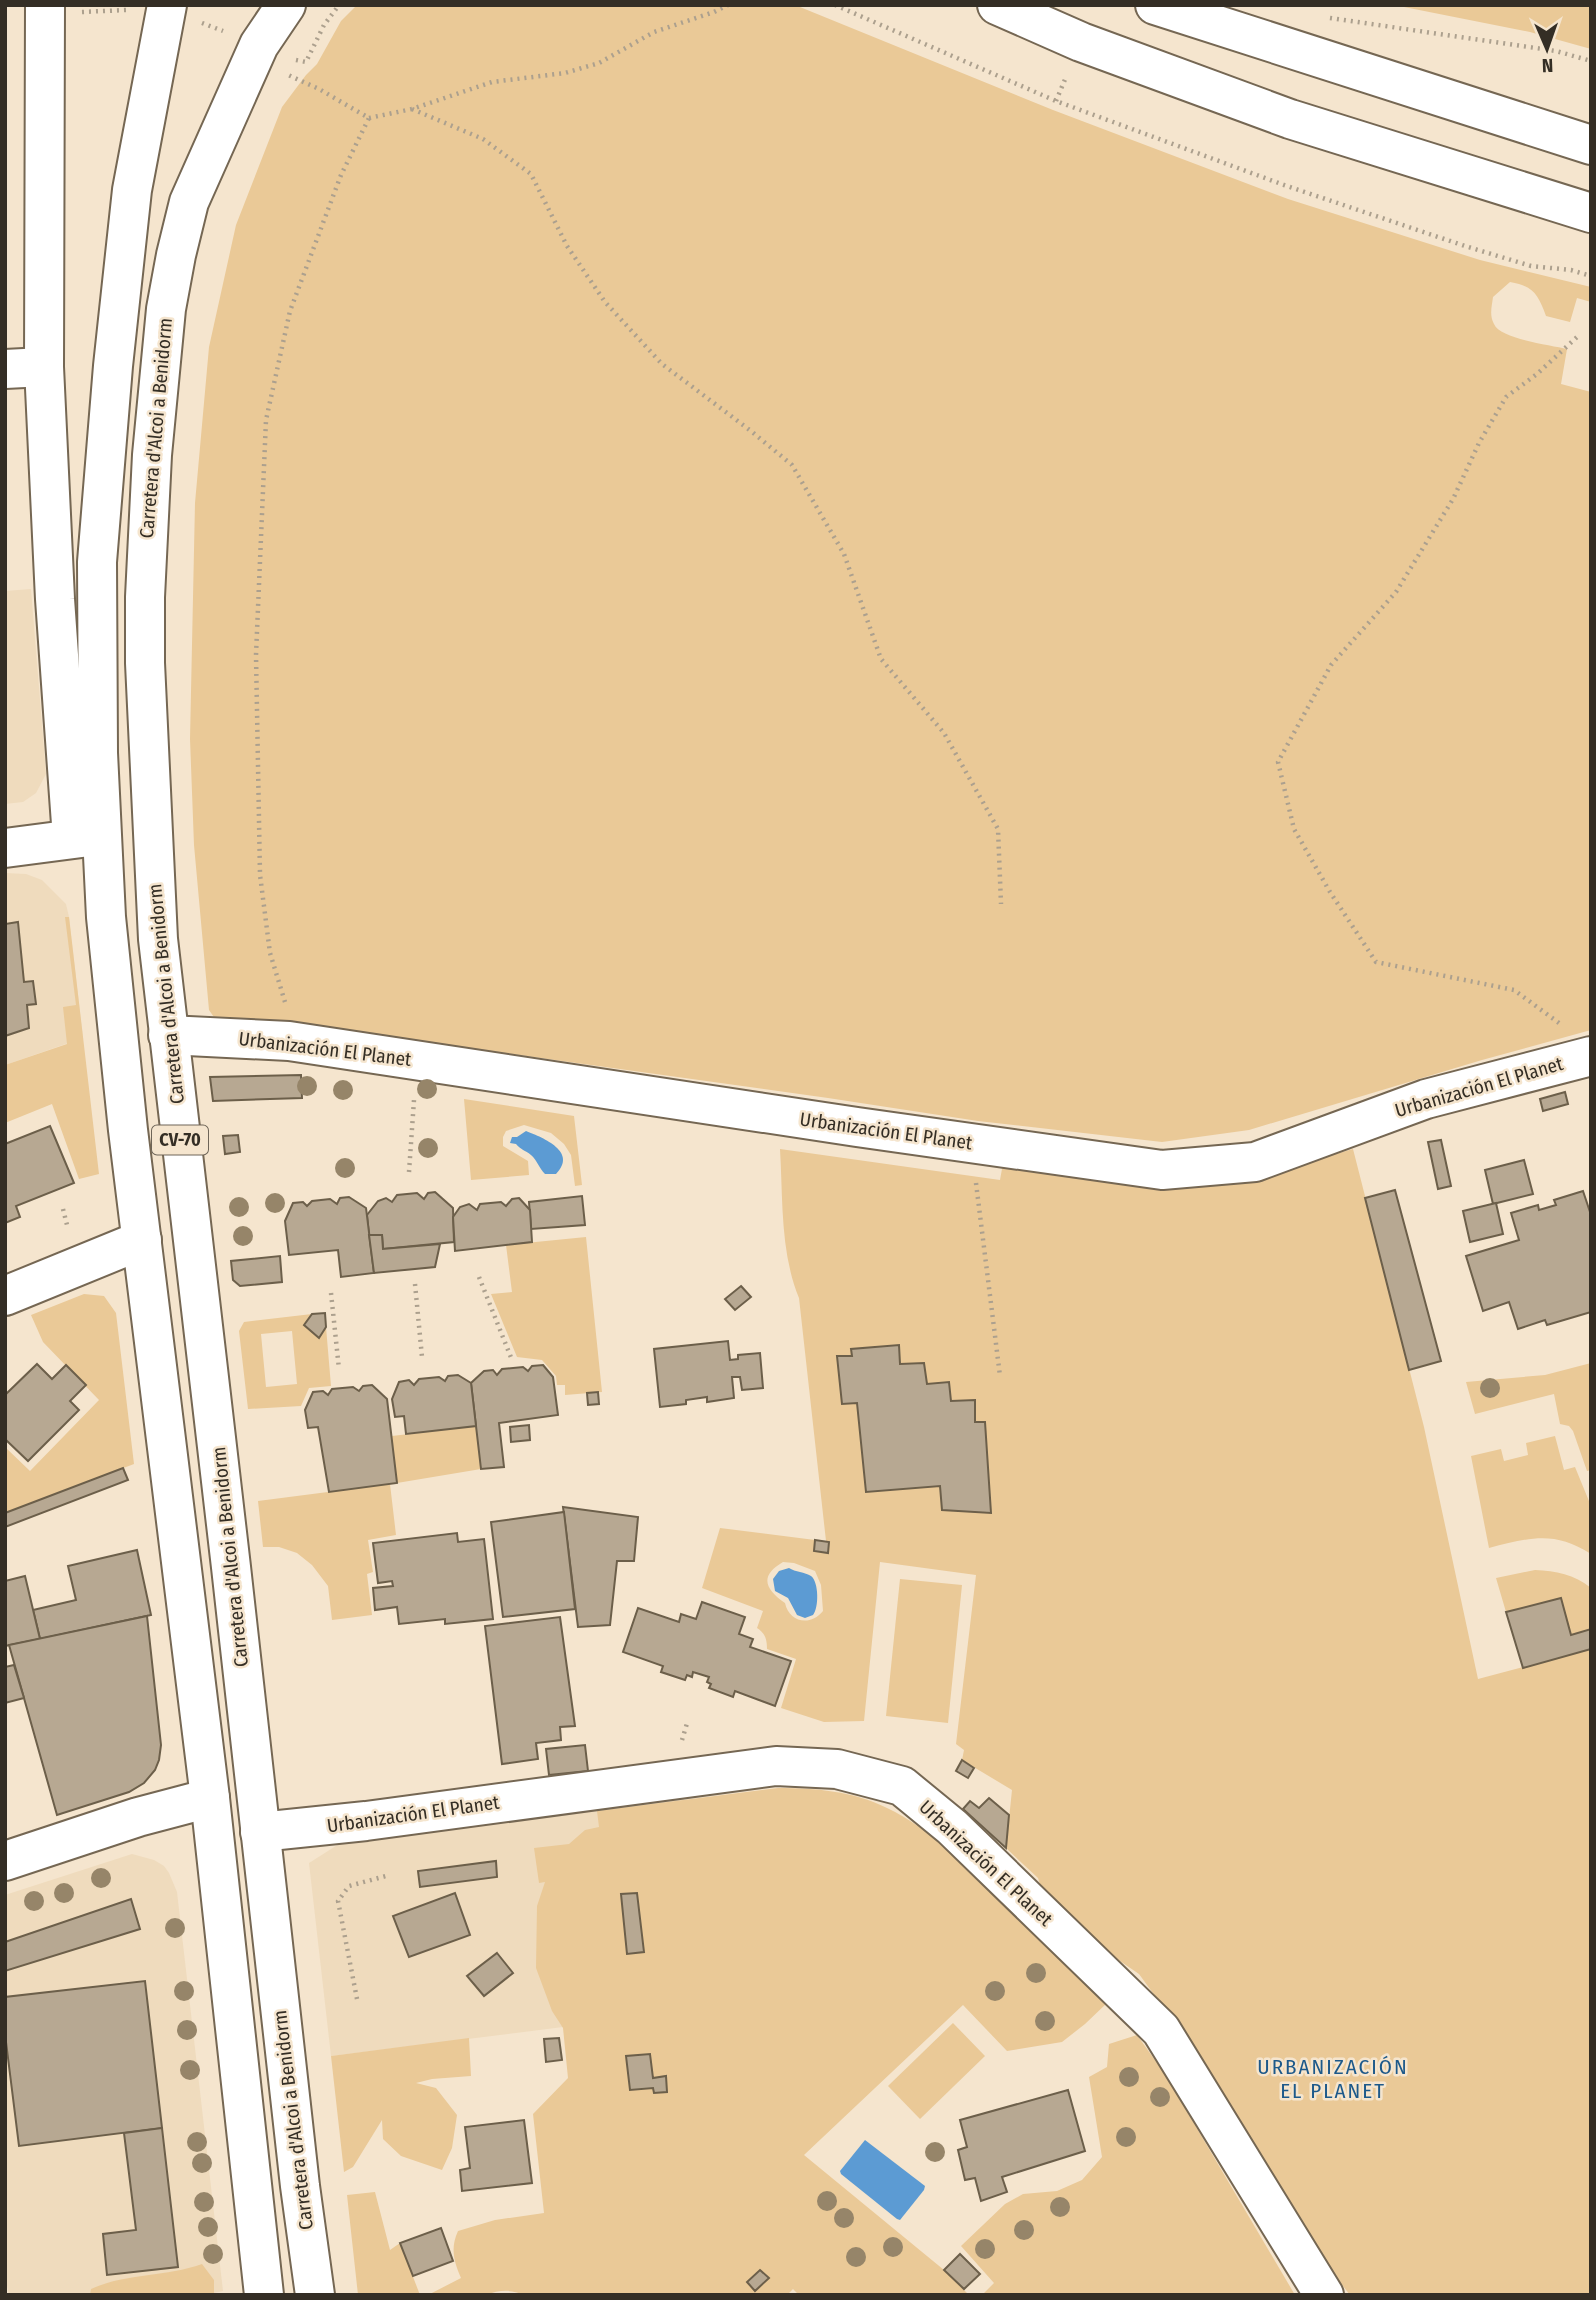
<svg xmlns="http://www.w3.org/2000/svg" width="1596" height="2300" font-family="'Fira Sans Condensed',sans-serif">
  <rect width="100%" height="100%" fill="#f5e5ce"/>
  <g fill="#efdbbd">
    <path d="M 31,589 L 46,774 L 36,793 L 23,802 L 5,804 L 5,591 Z"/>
    <path d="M 5,873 L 26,874 L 42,880 L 66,904 L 69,917 L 83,1038 L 5,1065 Z"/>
    <path d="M 684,1799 L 563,2027 L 331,2056 L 309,1863 L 339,1844 Z"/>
    <path d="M 132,1854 L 154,1860 L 164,1866 L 169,1873 L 177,1892 L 223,2291 L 205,2295 L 9,2295 L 5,2276 L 5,1895 Z"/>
  </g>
  <g fill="#eac997" fill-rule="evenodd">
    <path d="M 357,5 L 795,5 L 1053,110 L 1288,199 L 1480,260 L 1591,287 L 1591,302 L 1577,298 L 1570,322 L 1546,316 C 1538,294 1533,286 1510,282 L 1493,297 C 1492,306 1489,315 1494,324 C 1500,339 1551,345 1567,349 L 1561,384 L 1591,392 L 1591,1030 L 1482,1060 L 1249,1130 L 1162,1142 L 978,1121 L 828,1098 L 447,1045 L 250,1022 L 216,1020 L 209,1010 L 194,845 L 190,739 L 195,503 L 209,347 L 236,225 L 282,107 L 306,75 L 317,64 L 341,21 Z"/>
    <path d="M 1394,5 L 1591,5 L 1591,49 L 1530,32 Z"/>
    <path d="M 65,917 L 69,917 L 99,1174 L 79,1179 L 52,1104 L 5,1123 L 5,1065 L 67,1044 L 63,1007 L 76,1005 Z"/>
    <path d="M 464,1099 L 574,1116 L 582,1185 L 575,1186 L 571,1155 L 564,1144 L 551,1133 L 524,1125 L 506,1131 L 503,1137 L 503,1146 L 528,1161 L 529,1175 L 471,1180 Z"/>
    <path d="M 780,1149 L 1000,1180 L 1002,1169 L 998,1162 L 1054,1165 L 1079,1179 L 1122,1182 L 1320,1151 L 1325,1157 L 1353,1149 L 1424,1427 L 1478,1679 L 1591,1649 L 1591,2295 L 1350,2295 L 1324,2262 L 1257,2149 L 1196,2052 L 1139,1974 L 1098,1946 L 1045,1900 L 1038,1878 L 1006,1848 L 1012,1790 L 962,1760 L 964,1750 L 956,1744 L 976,1575 L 880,1562 L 864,1721 L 824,1722 L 781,1708 L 796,1659 L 767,1649 C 767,1639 765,1633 757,1628 L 763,1611 L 702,1588 L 720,1528 L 815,1540 L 814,1551 L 828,1552 L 829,1542 L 826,1541 L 799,1298 C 780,1252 783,1198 780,1149 ZM 783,1562 L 794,1563 L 815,1571 L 821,1585 L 823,1611 C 810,1627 789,1622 785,1603 C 765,1589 759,1576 783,1562 Z"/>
    <path d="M 586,1237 L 602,1392 L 565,1395 L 565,1385 L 557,1385 L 556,1376 L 542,1360 L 517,1357 L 491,1294 L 512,1292 L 506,1245 Z"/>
    <path d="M 84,1294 L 104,1296 L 116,1313 L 134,1464 L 5,1513 L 5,1447 L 30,1471 L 99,1400 L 43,1342 L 31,1315 Z"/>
    <path d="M 312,1314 L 305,1325 L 319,1337 L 326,1327 L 331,1386 L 309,1388 L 301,1406 L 248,1409 L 239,1331 L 244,1322 ZM 292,1331 L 297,1384 L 266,1387 L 261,1334 Z"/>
    <path d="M 1591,1363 L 1591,1470 L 1587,1471 L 1573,1431 L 1569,1426 L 1560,1424 L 1554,1394 L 1475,1414 L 1466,1382 L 1545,1375 Z"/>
    <path d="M 476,1426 L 481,1469 L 397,1483 L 392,1436 Z"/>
    <path d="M 1555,1436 L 1564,1470 L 1575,1467 L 1591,1506 L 1591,1554 C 1554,1530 1529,1538 1489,1548 L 1471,1456 L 1501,1449 L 1504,1461 L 1528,1455 L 1526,1443 Z"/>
    <path d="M 390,1484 L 396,1535 L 368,1540 L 373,1572 L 367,1574 L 372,1615 L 332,1620 L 328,1586 L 312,1565 L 297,1553 L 279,1547 L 263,1547 L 258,1501 Z"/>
    <path d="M 1535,1570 C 1556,1571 1574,1574 1591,1588 L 1591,1629 L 1571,1635 L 1560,1598 L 1506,1612 L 1496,1578 Z"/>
    <path d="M 900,1579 L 962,1585 L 948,1723 L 886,1716 Z"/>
    <path d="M 778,1788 C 815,1788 853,1791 887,1808 C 931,1829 964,1865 999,1898 C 1035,1933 1071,1968 1107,2003 L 1085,2024 L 1062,2042 L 1007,2051 L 963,2005 L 804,2155 L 944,2270 L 969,2295 L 799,2295 L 793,2289 L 787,2295 L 524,2295 C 511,2289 499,2290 486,2295 L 428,2295 L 461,2278 C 454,2262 450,2248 458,2231 L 495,2220 L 544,2213 L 533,2114 L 568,2078 L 563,2028 L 552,2011 L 536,1968 L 537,1906 L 545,1882 L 539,1883 L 534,1848 L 569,1844 L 585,1830 L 599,1827 L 597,1811 Z"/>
    <path d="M 953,2023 L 985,2056 L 920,2119 L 888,2086 Z"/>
    <path d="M 1137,2035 L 1165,2074 L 1295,2295 L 982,2295 L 994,2283 L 961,2246 L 1005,2204 L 1023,2194 L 1057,2191 L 1082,2180 L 1102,2157 L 1089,2077 L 1107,2067 L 1109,2044 Z"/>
    <path d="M 469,2038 L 471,2076 L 432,2079 L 416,2083 L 436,2088 L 457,2115 L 452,2148 L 442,2170 L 401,2156 L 383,2139 L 382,2120 L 353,2167 L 344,2172 L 331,2056 Z"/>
    <path d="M 375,2192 L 390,2250 L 400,2243 L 420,2295 L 358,2295 L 347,2195 Z"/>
    <path d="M 202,2264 L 214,2280 L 214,2295 L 90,2295 L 91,2289 C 126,2273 166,2277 202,2264 Z"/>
  </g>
  <g fill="#5c9bd3">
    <path d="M 526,1131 C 544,1138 578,1152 556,1174 L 545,1174 C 539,1168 537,1160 531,1155 C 525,1150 521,1150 516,1144 L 510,1143 L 512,1137 L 517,1137 Z"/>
    <path d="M 789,1568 C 795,1572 805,1572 811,1576 C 819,1582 819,1608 813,1615 L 805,1618 L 797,1615 L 788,1598 L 775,1591 L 773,1579 L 779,1571 Z"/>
    <path d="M 865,2140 L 925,2186 L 924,2190 L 900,2220 L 897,2219 L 841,2174 L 840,2171 Z"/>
  </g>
  <g fill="#b7a892" stroke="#6c5f4a" stroke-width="2">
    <path d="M 18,922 L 24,982 L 33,981 L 36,1004 L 27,1005 L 29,1028 L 5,1036 L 5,924 Z"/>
    <path d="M 301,1075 L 302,1098 L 213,1101 L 210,1077 Z"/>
    <path d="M 1565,1092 L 1568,1104 L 1543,1111 L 1540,1099 Z"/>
    <path d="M 50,1126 L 74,1183 L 16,1206 L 20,1217 L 5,1223 L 5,1144 Z"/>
    <path d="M 238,1135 L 240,1152 L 225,1154 L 223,1136 Z"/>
    <path d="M 1441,1140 L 1451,1186 L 1438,1189 L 1428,1142 Z"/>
    <path d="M 1524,1160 L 1533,1194 L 1493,1204 L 1485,1170 Z"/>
    <path d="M 1395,1190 L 1441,1361 L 1409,1370 L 1365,1198 Z"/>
    <path d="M 1583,1191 L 1591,1215 L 1591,1312 L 1547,1325 L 1545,1320 L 1518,1329 L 1509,1302 L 1483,1311 L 1466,1256 L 1519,1240 L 1511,1213 L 1538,1205 L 1539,1210 L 1556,1205 L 1554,1200 Z"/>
    <path d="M 435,1192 L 453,1208 L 454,1242 L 383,1249 L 382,1235 L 369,1235 L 367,1215 L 378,1201 L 386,1198 L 392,1202 L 397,1195 L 417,1193 L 424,1199 L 428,1193 Z"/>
    <path d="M 582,1196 L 585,1225 L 531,1229 L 529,1202 Z"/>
    <path d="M 349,1197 L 366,1208 L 374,1273 L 341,1277 L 338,1250 L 289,1255 L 285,1221 L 293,1203 L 303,1202 L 307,1206 L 312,1201 L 330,1199 L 337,1204 L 340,1198 Z"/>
    <path d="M 519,1198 L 530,1210 L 532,1242 L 455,1251 L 453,1217 L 460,1207 L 469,1204 L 477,1210 L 480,1204 L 501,1202 L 506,1206 L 512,1199 Z"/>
    <path d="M 1496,1203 L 1503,1234 L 1470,1242 L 1463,1211 Z"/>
    <path d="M 369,1235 L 382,1235 L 383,1249 L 440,1244 L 435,1267 L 374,1273 Z"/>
    <path d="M 280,1256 L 282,1282 L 240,1286 L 233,1280 L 231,1261 Z"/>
    <path d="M 741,1286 L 751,1297 L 735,1310 L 725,1299 Z"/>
    <path d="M 325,1313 L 326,1327 L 319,1338 L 304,1325 L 312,1314 Z"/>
    <path d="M 728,1341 L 730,1360 L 738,1359 L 738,1355 L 760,1353 L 763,1388 L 742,1390 L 740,1377 L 732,1377 L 734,1398 L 707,1402 L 707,1397 L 686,1400 L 686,1404 L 660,1407 L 654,1349 Z"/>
    <path d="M 899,1345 L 900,1364 L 924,1363 L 927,1384 L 949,1382 L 951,1401 L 975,1400 L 975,1422 L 985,1422 L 991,1513 L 942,1510 L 940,1486 L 866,1492 L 857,1403 L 842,1404 L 837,1356 L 852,1356 L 851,1349 Z"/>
    <path d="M 37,1364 L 52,1379 L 66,1365 L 86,1385 L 70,1401 L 79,1410 L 28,1461 L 5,1439 L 5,1395 Z"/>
    <path d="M 543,1365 L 553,1377 L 558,1415 L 499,1423 L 504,1467 L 481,1469 L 471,1383 L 484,1371 L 493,1370 L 497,1375 L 502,1369 L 523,1367 L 528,1371 L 532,1366 Z"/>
    <path d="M 458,1375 L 471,1383 L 476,1426 L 406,1434 L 404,1416 L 395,1417 L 392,1399 L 399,1382 L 409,1380 L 414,1385 L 419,1379 L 439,1377 L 445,1381 L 448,1376 Z"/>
    <path d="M 372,1385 L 387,1399 L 397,1483 L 329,1492 L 318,1427 L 308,1428 L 305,1410 L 313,1392 L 323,1391 L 328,1395 L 332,1389 L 353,1387 L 359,1391 L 363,1386 Z"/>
    <path d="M 598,1392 L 599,1404 L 588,1405 L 587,1393 Z"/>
    <path d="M 529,1425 L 530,1440 L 511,1442 L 510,1427 Z"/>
    <path d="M 123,1468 L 128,1480 L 5,1527 L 5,1513 Z"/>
    <path d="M 563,1507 L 638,1517 L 634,1561 L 617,1561 L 610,1625 L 578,1627 Z"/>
    <path d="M 564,1512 L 575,1609 L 503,1617 L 491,1522 Z"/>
    <path d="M 457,1533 L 458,1542 L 484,1539 L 493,1619 L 445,1624 L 445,1619 L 399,1624 L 397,1607 L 375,1610 L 373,1588 L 393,1586 L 392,1581 L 378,1583 L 373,1543 Z"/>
    <path d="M 815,1540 L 829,1542 L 828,1553 L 814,1551 Z"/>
    <path d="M 137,1550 L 151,1615 L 40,1639 L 33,1610 L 76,1600 L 68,1566 Z"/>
    <path d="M 25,1576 L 40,1639 L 5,1646 L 5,1581 Z"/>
    <path d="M 1561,1598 L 1571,1635 L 1591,1629 L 1591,1649 L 1523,1668 L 1506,1612 Z"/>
    <path d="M 702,1602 L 745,1617 L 739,1634 L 753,1639 L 750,1647 L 791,1661 L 775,1706 L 735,1691 L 733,1697 L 709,1688 L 711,1684 L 707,1682 L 709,1677 L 693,1672 L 692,1677 L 687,1675 L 685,1680 L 661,1672 L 663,1666 L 623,1652 L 638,1608 L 679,1622 L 681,1614 L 696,1619 Z"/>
    <path d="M 147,1616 L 161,1745 L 159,1760 L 155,1770 L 144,1783 L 129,1792 L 57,1815 L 9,1645 Z"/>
    <path d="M 560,1617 L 575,1726 L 560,1727 L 561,1740 L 536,1743 L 538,1759 L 502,1764 L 485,1626 Z"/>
    <path d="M 14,1665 L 24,1698 L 5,1703 L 5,1667 Z"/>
    <path d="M 585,1745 L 588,1771 L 549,1775 L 546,1749 Z"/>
    <path d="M 962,1760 L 974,1768 L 968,1778 L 956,1771 Z"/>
    <path d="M 989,1798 L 1009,1815 L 1006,1848 L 963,1809 L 970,1801 L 979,1808 Z"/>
    <path d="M 496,1861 L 497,1877 L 420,1887 L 418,1871 Z"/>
    <path d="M 455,1893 L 470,1935 L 409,1957 L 393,1916 Z"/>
    <path d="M 637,1893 L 644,1952 L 627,1954 L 621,1894 Z"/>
    <path d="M 131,1899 L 140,1929 L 5,1971 L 5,1942 Z"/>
    <path d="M 497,1953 L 513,1973 L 484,1996 L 467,1976 Z"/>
    <path d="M 145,1981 L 162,2128 L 19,2146 L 5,2034 L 5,1997 Z"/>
    <path d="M 559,2038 L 562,2060 L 546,2062 L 544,2039 Z"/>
    <path d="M 650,2054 L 653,2078 L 666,2076 L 667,2092 L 654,2093 L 653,2088 L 630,2090 L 626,2056 Z"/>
    <path d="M 1068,2090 L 1085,2151 L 1002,2177 L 1007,2192 L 981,2201 L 975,2178 L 965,2180 L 958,2150 L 967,2147 L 960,2120 Z"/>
    <path d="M 524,2120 L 532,2183 L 462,2191 L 460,2170 L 470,2168 L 465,2127 Z"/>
    <path d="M 162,2128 L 178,2267 L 107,2275 L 103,2234 L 136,2230 L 124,2133 Z"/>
    <path d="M 441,2228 L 453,2261 L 413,2276 L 400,2243 Z"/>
    <path d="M 960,2254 L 980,2274 L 964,2289 L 944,2270 Z"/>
    <path d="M 760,2270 L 769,2278 L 755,2291 L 747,2282 Z"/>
  </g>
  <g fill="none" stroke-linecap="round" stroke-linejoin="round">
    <defs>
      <g id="minor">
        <path d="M 45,5 L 44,367 L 55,599 L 72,838"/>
        <path d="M 5,369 L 44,367"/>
        <path d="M 5,848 L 97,836"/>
        <path d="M 168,1035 L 289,1041 L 857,1127 L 1162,1170 L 1255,1162 L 1426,1099 L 1591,1056"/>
        <path d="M 5,1296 L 142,1240"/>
        <path d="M 260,1832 L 366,1821 L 776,1766 L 837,1769 L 902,1786 L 952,1827 L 1161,2030 L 1324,2295"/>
        <path d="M 5,1861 L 138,1817 L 210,1798"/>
      </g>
      <g id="major">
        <path d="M 167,5 L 132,190 L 113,366 L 97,562 L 98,753 L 106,917 L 128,1130 L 210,1798 L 264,2295"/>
        <path d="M 286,5 L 259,45 L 189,202 L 176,255 L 166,309 L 152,455 L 145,597 L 145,663 L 158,939 L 231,1567 L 300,2186 L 315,2295"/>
        <path d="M 997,5 L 1081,42 L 1290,119 L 1591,213"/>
        <path d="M 1155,5 L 1591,145"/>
      </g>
    </defs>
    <use href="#minor" stroke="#756753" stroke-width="42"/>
    <use href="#major" stroke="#756753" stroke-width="42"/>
    <g stroke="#aca08e" stroke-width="4.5" stroke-dasharray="2 5" stroke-linecap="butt">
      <path d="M 835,5 L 1056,101 L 1284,185 L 1465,246 L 1531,266 L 1571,270 L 1591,276"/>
      <path d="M 82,12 L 126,10"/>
      <path d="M 1330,18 L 1556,51 L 1591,61"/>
      <path d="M 202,23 L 223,31"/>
      <path d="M 296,60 L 306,62 L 324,25 L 339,5"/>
      <path d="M 1056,101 L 1066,77"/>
      <path d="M 412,109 L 483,139 L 531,174 L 567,246 L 605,302 L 662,364 L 751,431 L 792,465 L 844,554 L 881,659 L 944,733 L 998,829 L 1001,904"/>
      <path d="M 369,118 L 412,109 L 492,82 L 565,73 L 599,63 L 654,32 L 714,12 L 728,5"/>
      <path d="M 285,1002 L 270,953 L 260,875 L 256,655 L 266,420 L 290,311 L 341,175 L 369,118 L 319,89 L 286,74"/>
      <path d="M 1559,1023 L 1514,990 L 1376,962 L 1330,892 L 1294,829 L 1278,762 L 1331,665 L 1396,592 L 1453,499 L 1479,443 L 1506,397 L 1537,374 L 1577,337"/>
      <path d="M 409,1172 L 414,1100"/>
      <path d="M 976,1183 L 1000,1376"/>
      <path d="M 63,1209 L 68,1229"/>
      <path d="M 479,1277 L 512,1360"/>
      <path d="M 415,1284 L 422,1357"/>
      <path d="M 331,1293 L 339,1369"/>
      <path d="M 682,1740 L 688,1720"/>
      <path d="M 357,1999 L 338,1901 L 349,1886 L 386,1876"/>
    </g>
    <use href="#minor" stroke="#fff" stroke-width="38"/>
    <use href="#major" stroke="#fff" stroke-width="38"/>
  </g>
  <g fill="#968569">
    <circle cx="307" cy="1086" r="10"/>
    <circle cx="427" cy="1089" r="10"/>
    <circle cx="343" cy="1090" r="10"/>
    <circle cx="428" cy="1148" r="10"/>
    <circle cx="345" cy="1168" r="10"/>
    <circle cx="275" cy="1203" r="10"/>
    <circle cx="239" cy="1207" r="10"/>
    <circle cx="243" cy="1236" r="10"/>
    <circle cx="1490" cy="1388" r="10"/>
    <circle cx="101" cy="1878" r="10"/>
    <circle cx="64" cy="1893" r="10"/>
    <circle cx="34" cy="1901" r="10"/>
    <circle cx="175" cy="1928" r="10"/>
    <circle cx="1036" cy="1973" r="10"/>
    <circle cx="184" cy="1991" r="10"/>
    <circle cx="995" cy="1991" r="10"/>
    <circle cx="1045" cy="2021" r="10"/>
    <circle cx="187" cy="2030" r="10"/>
    <circle cx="190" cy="2070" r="10"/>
    <circle cx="1129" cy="2077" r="10"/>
    <circle cx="1160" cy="2097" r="10"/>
    <circle cx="1126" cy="2137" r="10"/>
    <circle cx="197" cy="2142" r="10"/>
    <circle cx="935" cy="2152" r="10"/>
    <circle cx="202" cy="2163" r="10"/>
    <circle cx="827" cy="2201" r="10"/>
    <circle cx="204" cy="2202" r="10"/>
    <circle cx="1060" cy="2207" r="10"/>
    <circle cx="844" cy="2218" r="10"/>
    <circle cx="208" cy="2227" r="10"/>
    <circle cx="1024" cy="2230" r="10"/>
    <circle cx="893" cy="2247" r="10"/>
    <circle cx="985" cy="2249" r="10"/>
    <circle cx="213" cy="2254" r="10"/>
    <circle cx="856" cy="2257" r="10"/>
  </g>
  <g text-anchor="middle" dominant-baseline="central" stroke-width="5" stroke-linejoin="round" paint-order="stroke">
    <rect fill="#f5e5ce" stroke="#6e6558" stroke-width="2" x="152" y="1125.5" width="56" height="29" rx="5"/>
    <g font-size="18" font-weight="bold" fill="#342e25">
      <text x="180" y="1140">CV-70</text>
    </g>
    <g font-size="19" fill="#342e25" stroke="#f5e5ce">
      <text transform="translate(156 428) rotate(-85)">Carretera d'Alcoi a Benidorm</text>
      <text transform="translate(166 994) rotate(-96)">Carretera d'Alcoi a Benidorm</text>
      <text transform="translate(325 1049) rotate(7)">Urbanización El Planet</text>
      <text transform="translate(1479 1087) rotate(-16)">Urbanización El Planet</text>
      <text transform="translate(886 1131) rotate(8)">Urbanización El Planet</text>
      <text transform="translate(230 1557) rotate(-96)">Carretera d'Alcoi a Benidorm</text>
      <text transform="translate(413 1814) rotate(-8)">Urbanización El Planet</text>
      <text transform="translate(986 1863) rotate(43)">Urbanización El Planet</text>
      <text transform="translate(293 2120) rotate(-97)">Carretera d'Alcoi a Benidorm</text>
    </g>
    <g font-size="21" letter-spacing="2" fill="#1d598a" stroke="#f5e5ce">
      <text x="1333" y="2067">URBANIZACIÓN<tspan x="1333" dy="24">EL PLANET</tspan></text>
    </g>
  </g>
  <rect width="1596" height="2300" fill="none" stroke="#342e25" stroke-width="14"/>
  <g transform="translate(1547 49) rotate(178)" stroke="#f5e5ce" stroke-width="5" paint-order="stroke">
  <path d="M0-5L12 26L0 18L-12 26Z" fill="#342e25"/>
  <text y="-10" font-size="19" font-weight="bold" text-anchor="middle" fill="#342e25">N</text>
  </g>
</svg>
